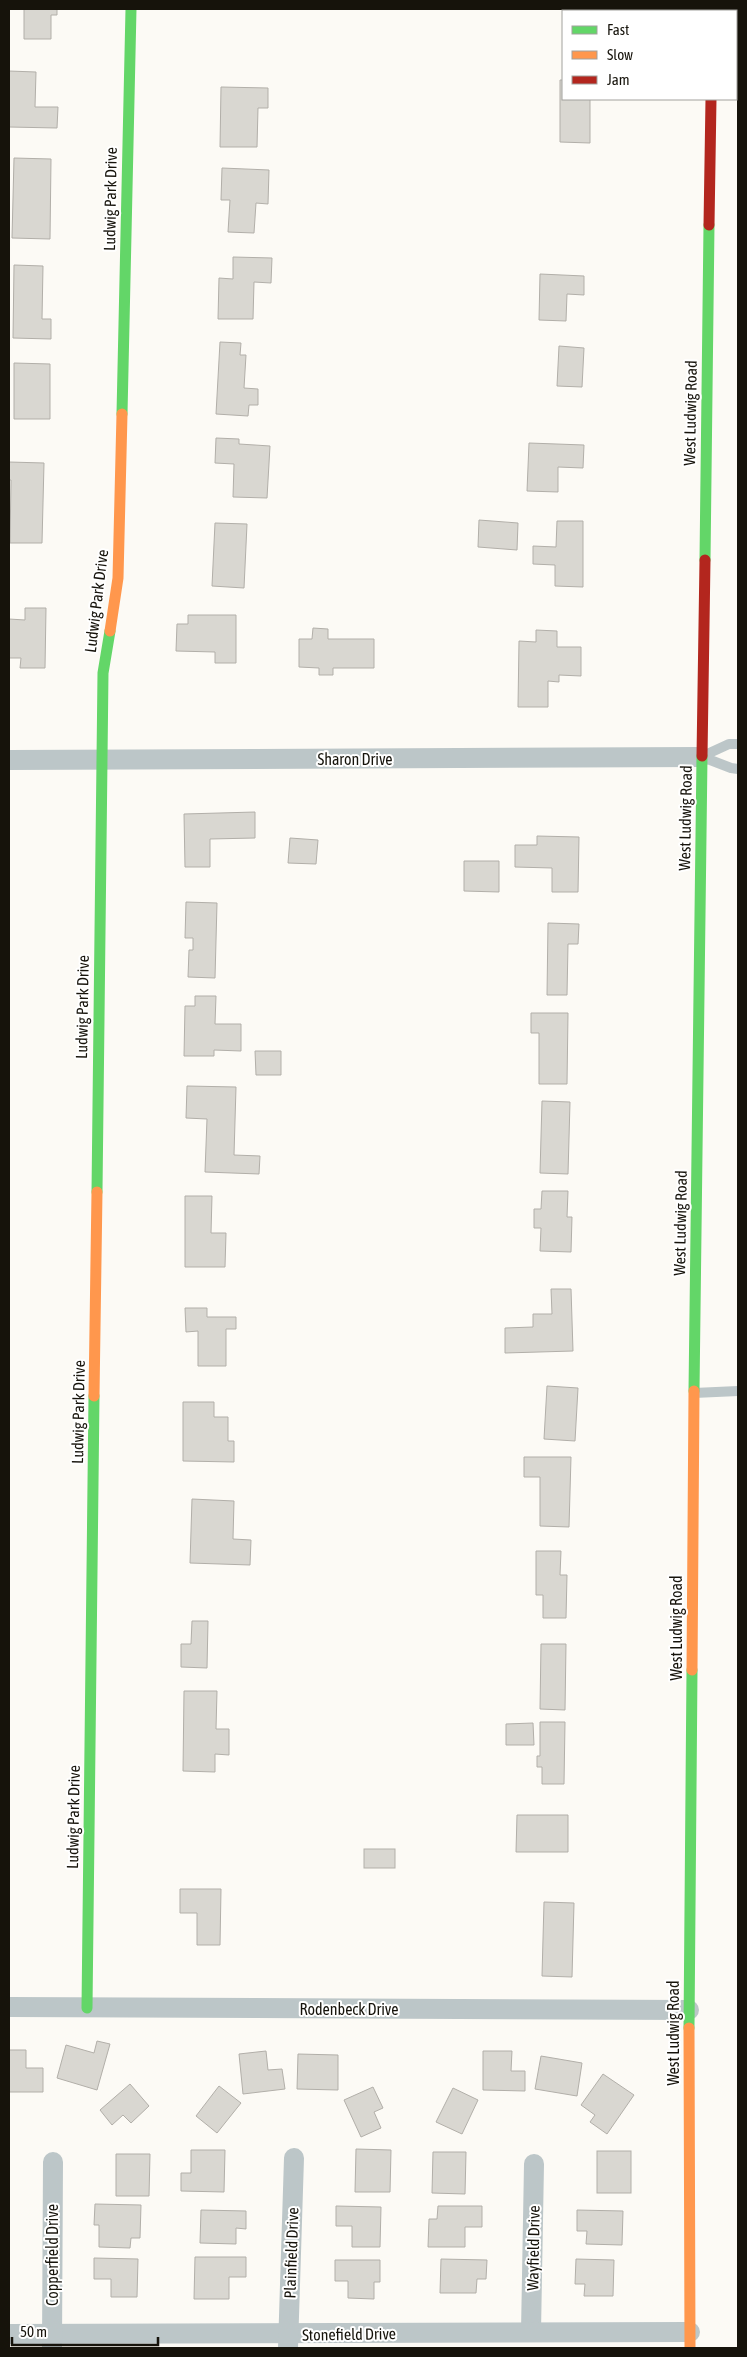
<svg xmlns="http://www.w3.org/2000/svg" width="747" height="2357" font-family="'Asap Condensed',sans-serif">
  <rect width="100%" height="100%" fill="#fcfaf5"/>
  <g fill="#d9d7d1" stroke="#b2afa9">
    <path d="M 24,9 L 57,9 L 57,15 L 51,15 L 51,39 L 24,39 Z"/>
    <rect x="563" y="9" width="32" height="2"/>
    <path d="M 9,71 L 36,72 L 35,107 L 58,107 L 57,128 L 9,127 Z"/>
    <path d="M 560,80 L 563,80 L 563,99 L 590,99 L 590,143 L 560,142 Z"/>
    <path d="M 221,87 L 268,88 L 268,108 L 258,108 L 257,147 L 220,147 Z"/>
    <path d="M 14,158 L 51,159 L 50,239 L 12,238 Z"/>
    <path d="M 222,168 L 269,170 L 268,204 L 256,203 L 254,233 L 228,232 L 230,200 L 221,200 Z"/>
    <path d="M 233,257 L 272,258 L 271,283 L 254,282 L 253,319 L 218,319 L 219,278 L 233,279 Z"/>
    <path d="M 14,265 L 43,266 L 42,319 L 51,319 L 51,339 L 13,338 Z"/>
    <path d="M 540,274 L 584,276 L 584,295 L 567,294 L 566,321 L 539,320 Z"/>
    <path d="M 220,342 L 241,343 L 240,355 L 246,355 L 244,388 L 258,389 L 258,405 L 249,405 L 248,416 L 216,414 Z"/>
    <path d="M 559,346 L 584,348 L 582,387 L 557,386 Z"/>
    <path d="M 14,363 L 50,364 L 50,419 L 14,419 Z"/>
    <path d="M 216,438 L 239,439 L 239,444 L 270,446 L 267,498 L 233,497 L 234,464 L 215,463 Z"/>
    <path d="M 529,443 L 584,445 L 583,468 L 558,467 L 558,492 L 527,491 Z"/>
    <path d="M 9,462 L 44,463 L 42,543 L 10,543 L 11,480 L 9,480 Z"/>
    <path d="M 479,520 L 518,523 L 517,550 L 478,547 Z"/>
    <path d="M 557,521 L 583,521 L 583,587 L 555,586 L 555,565 L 533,564 L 533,546 L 556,547 Z"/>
    <path d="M 215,523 L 247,524 L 244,588 L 212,586 Z"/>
    <path d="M 25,608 L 46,608 L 45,668 L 20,668 L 21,658 L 9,658 L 9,619 L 25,620 Z"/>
    <path d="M 188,615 L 236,615 L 236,663 L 215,663 L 215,652 L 176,651 L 177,624 L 188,624 Z"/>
    <path d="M 313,628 L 328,629 L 328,639 L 374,639 L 374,668 L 333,668 L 333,675 L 319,675 L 319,668 L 299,667 L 299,639 L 312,639 Z"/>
    <path d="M 536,630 L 557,631 L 557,647 L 581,647 L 581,676 L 559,675 L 559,682 L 548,681 L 548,707 L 518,707 L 519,641 L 536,642 Z"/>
    <path d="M 255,812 L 255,838 L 210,839 L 210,867 L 185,867 L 184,814 Z"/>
    <path d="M 537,836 L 579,837 L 578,892 L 552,892 L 552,868 L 515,867 L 515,845 L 537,845 Z"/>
    <path d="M 290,838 L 318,840 L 316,864 L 288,863 Z"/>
    <path d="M 464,861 L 499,861 L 499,892 L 464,891 Z"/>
    <path d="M 186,902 L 217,903 L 215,978 L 188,977 L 189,950 L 193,950 L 193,938 L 185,938 Z"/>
    <path d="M 548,923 L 579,924 L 578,944 L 568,944 L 567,995 L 547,995 Z"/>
    <path d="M 195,996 L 216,996 L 215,1024 L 241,1024 L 241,1051 L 214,1050 L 214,1056 L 184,1056 L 185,1006 L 195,1006 Z"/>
    <path d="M 531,1013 L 568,1013 L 567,1084 L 539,1084 L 539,1033 L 531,1033 Z"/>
    <path d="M 255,1051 L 281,1051 L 281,1075 L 256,1075 Z"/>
    <path d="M 187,1086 L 236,1087 L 234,1155 L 260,1156 L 259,1174 L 205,1172 L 207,1119 L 186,1118 Z"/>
    <path d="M 542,1101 L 570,1102 L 568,1174 L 540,1173 Z"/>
    <path d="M 542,1191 L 568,1191 L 567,1217 L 572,1217 L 571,1252 L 540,1251 L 541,1228 L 534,1228 L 534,1209 L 541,1209 Z"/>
    <path d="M 185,1196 L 212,1196 L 211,1233 L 226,1233 L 225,1267 L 185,1267 Z"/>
    <path d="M 551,1289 L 571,1289 L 573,1351 L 505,1353 L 505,1328 L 533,1327 L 533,1314 L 552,1314 Z"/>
    <path d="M 185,1308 L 207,1308 L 207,1317 L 236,1317 L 236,1329 L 226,1329 L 226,1366 L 198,1366 L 198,1331 L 186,1332 Z"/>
    <path d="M 547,1386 L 578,1388 L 575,1441 L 544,1439 Z"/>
    <path d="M 183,1402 L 214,1402 L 214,1417 L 228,1417 L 228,1441 L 234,1441 L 234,1462 L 183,1461 Z"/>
    <path d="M 524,1457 L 571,1457 L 569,1527 L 540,1526 L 540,1477 L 524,1477 Z"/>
    <path d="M 192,1499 L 234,1501 L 233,1539 L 251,1540 L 250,1565 L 190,1563 Z"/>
    <path d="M 536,1551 L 561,1551 L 560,1575 L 567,1575 L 566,1618 L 543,1618 L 543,1595 L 536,1595 Z"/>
    <path d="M 192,1621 L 208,1621 L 207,1668 L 181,1667 L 181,1644 L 191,1644 Z"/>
    <path d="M 541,1644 L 566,1644 L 565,1710 L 540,1709 Z"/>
    <path d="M 184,1691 L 217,1691 L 216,1729 L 229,1729 L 229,1755 L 215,1754 L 215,1772 L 183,1771 Z"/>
    <path d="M 540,1722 L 565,1722 L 564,1784 L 542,1784 L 542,1767 L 537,1767 L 537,1756 L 540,1756 Z"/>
    <path d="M 533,1723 L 534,1745 L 506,1745 L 506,1724 Z"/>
    <path d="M 517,1815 L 568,1815 L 568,1852 L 516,1852 Z"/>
    <rect x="364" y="1849" width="31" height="19"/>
    <path d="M 180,1889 L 221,1889 L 220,1945 L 197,1945 L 197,1913 L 180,1913 Z"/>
    <path d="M 544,1902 L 574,1903 L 572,1977 L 542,1976 Z"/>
    <path d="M 97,2041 L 110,2044 L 97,2090 L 57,2078 L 66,2045 L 94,2053 Z"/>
    <path d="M 9,2050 L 26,2050 L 26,2068 L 43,2068 L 43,2092 L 9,2092 Z"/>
    <path d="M 266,2051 L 268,2070 L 282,2069 L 285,2089 L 243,2094 L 239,2054 Z"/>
    <path d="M 483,2051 L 512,2051 L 511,2071 L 525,2071 L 525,2091 L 483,2090 Z"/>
    <path d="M 298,2054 L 338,2055 L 338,2090 L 297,2089 Z"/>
    <path d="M 541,2056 L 582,2063 L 577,2096 L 535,2089 Z"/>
    <path d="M 603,2074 L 634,2095 L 607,2134 L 590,2122 L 595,2115 L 581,2105 Z"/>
    <path d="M 130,2084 L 149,2106 L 131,2123 L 123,2115 L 112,2125 L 100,2110 Z"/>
    <path d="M 219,2086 L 241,2103 L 217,2133 L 196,2116 Z"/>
    <path d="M 373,2087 L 383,2108 L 374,2112 L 381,2128 L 361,2137 L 344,2100 Z"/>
    <path d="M 453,2088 L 478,2100 L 462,2134 L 436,2122 Z"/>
    <path d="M 356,2149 L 391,2150 L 390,2192 L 355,2192 Z"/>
    <path d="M 191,2150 L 225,2150 L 224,2192 L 181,2191 L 181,2173 L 191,2173 Z"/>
    <rect x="597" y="2151" width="34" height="42"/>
    <path d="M 433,2152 L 466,2152 L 465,2194 L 432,2193 Z"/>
    <path d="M 116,2154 L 150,2154 L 149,2196 L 116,2196 Z"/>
    <path d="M 95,2204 L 141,2205 L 140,2238 L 131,2238 L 130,2248 L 99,2247 L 99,2225 L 94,2225 Z"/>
    <path d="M 336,2206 L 381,2207 L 380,2247 L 352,2247 L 352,2226 L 336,2226 Z"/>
    <path d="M 438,2206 L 482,2206 L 482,2227 L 465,2227 L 465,2247 L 428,2247 L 429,2219 L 437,2219 Z"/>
    <path d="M 201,2210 L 246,2211 L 246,2229 L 236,2228 L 236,2244 L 200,2243 Z"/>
    <path d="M 577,2210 L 623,2211 L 622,2245 L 586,2244 L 587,2231 L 577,2231 Z"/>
    <path d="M 195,2257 L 246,2257 L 246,2277 L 229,2277 L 229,2299 L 194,2299 Z"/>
    <path d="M 94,2258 L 138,2259 L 137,2297 L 111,2297 L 111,2279 L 94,2279 Z"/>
    <path d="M 441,2259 L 487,2260 L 486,2279 L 477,2279 L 476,2293 L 440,2293 Z"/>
    <path d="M 576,2259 L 614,2260 L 613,2296 L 584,2296 L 585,2284 L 575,2284 Z"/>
    <path d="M 335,2260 L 380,2260 L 380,2282 L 374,2282 L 374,2299 L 348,2298 L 348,2281 L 335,2281 Z"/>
  </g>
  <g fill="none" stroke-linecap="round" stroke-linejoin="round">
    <g stroke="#bcc6c8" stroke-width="10">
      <path d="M 705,755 L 729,744 L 738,744"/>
      <path d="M 705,758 L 731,768 L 738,769"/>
      <path d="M 694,1393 L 738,1391"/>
    </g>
    <g stroke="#bcc6c8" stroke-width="20">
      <path d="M 9,760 L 701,757"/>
      <path d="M 9,2007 L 689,2010"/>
      <path d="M 531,2332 L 534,2164"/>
      <path d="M 9,2334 L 690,2332"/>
      <path d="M 52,2347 L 53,2162"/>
      <path d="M 288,2348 L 294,2158"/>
    </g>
    <g stroke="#63d668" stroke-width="11">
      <path d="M 122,414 L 131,9"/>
      <path d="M 705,560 L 709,225"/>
      <path d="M 97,1192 L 103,673 L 110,631"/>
      <path d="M 694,1391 L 702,756"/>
      <path d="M 87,2008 L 94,1396"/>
      <path d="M 689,2028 L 692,1670"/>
    </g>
    <g stroke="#ff974d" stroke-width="11">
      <path d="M 712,9 L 712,11"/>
      <path d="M 110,631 L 118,578 L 122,414"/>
      <path d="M 94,1396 L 97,1192"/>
      <path d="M 692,1670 L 694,1391"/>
      <path d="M 689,2028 L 690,2348"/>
    </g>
    <g stroke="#b3261e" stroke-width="11">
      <path d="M 709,225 L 711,99"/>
      <path d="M 702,756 L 705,560"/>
    </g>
  </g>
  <g text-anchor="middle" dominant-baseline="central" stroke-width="4" stroke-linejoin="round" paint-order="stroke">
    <g font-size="16" fill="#16130b" stroke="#fff">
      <text transform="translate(110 199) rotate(-89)">Ludwig Park Drive</text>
      <text transform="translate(690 413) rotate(-89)">West Ludwig Road</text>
      <text transform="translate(96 601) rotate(-83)">Ludwig Park Drive</text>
      <text x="355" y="759">Sharon Drive</text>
      <text transform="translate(685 818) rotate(-89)">West Ludwig Road</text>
      <text transform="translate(82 1007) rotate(-89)">Ludwig Park Drive</text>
      <text transform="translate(680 1223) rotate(-89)">West Ludwig Road</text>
      <text transform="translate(78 1412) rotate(-89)">Ludwig Park Drive</text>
      <text transform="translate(676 1628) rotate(-90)">West Ludwig Road</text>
      <text transform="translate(73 1817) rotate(-89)">Ludwig Park Drive</text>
      <text x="349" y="2009">Rodenbeck Drive</text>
      <text transform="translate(673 2033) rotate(-90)">West Ludwig Road</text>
      <text transform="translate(533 2248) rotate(-89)">Wayfield Drive</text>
      <text transform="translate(291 2253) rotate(-88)">Plainfield Drive</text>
      <text transform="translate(52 2255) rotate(-90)">Copperfield Drive</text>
      <text transform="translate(349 2334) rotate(-1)">Stonefield Drive</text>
    </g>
  </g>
  <rect width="747" height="2357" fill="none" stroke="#16130b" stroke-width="20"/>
  <rect x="562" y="10" width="175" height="90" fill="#ffffff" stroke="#a2a19d"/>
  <rect x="572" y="26" width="25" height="8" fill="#63d668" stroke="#a2a19d"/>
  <text x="607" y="35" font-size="15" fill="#16130b">Fast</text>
  <rect x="572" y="51" width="25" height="8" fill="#ff974d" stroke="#a2a19d"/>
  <text x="607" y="60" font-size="15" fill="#16130b">Slow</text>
  <rect x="572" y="76" width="25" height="8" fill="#b3261e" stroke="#a2a19d"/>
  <text x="607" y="85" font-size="15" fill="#16130b">Jam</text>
  <path d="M12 2337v8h146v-8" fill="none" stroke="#16130b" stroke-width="2.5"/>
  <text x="20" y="2337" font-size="15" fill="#16130b" stroke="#ffffff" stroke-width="4" paint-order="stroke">50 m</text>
</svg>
